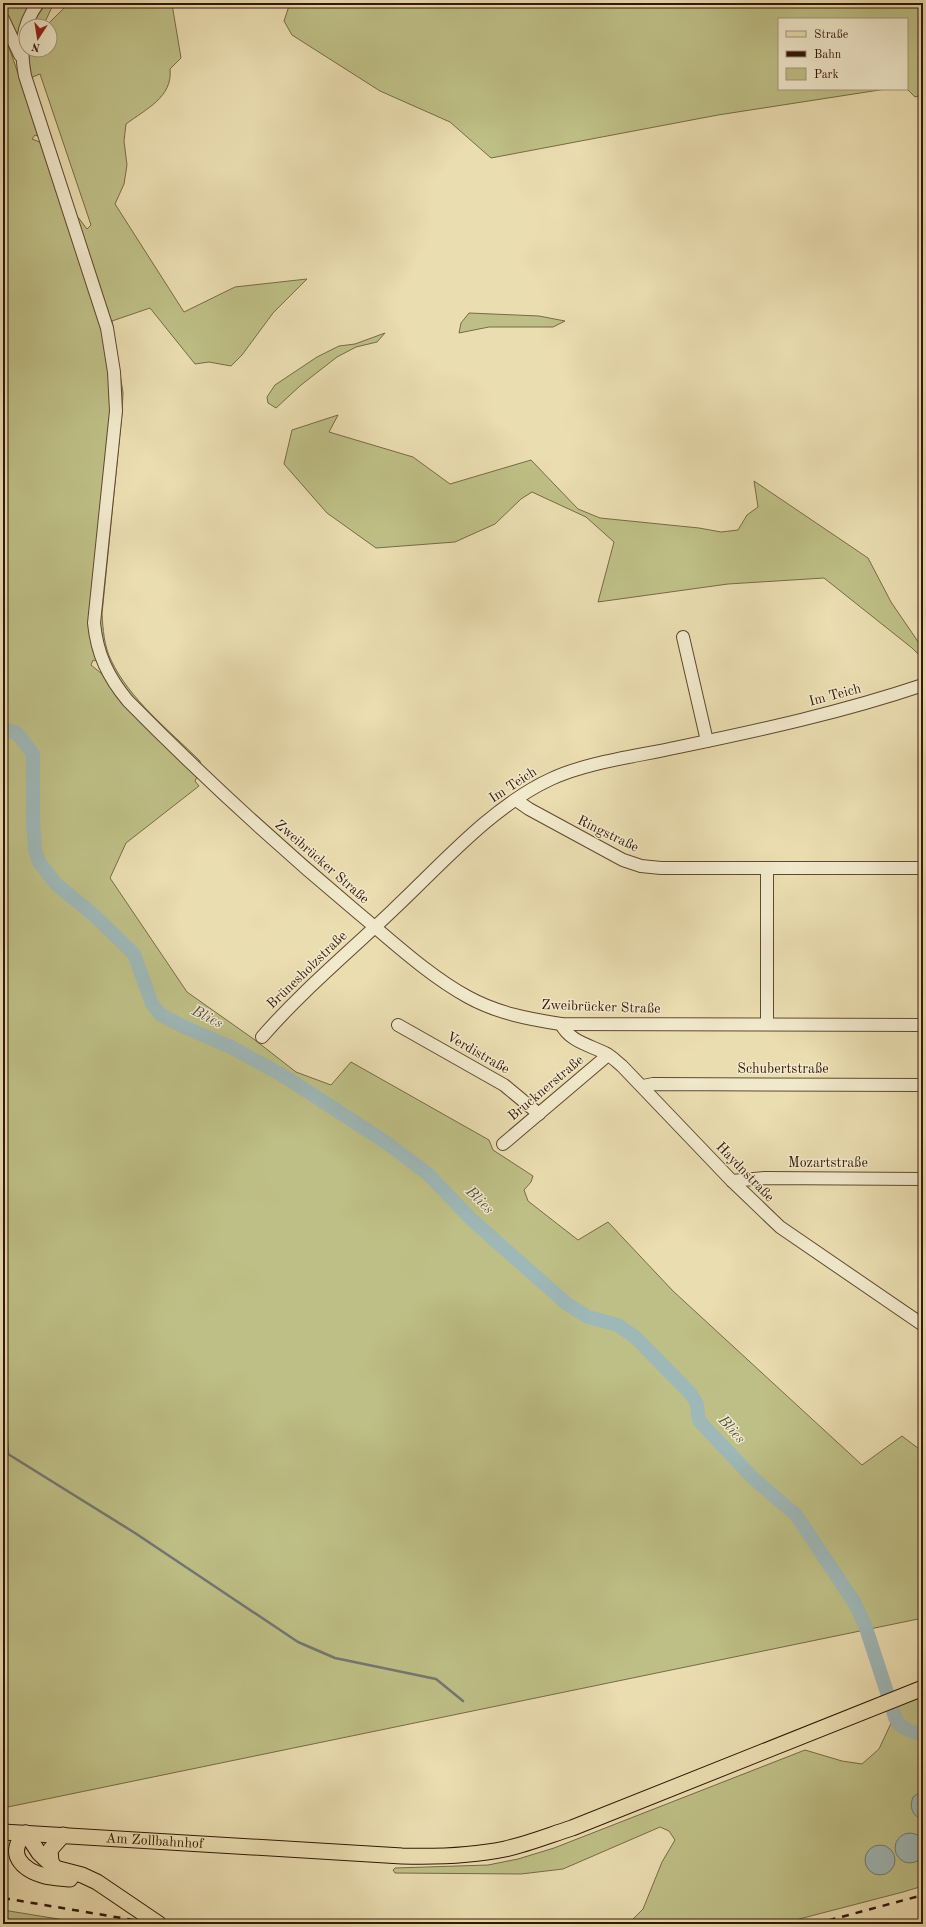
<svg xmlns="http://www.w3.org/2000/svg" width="926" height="1927" font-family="'Old Standard TT',serif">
  <rect width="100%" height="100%" fill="#eaddb0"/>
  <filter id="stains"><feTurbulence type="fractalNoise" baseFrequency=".005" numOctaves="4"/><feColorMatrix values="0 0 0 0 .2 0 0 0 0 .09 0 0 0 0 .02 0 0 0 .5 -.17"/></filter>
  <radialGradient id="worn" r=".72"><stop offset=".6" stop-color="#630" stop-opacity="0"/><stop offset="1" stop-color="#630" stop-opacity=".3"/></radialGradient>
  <g fill="#bebf86" stroke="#786a46">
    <path d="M 23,3 L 32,3 L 17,39 L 3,14 L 3,6 Z"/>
    <path d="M 46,3 L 56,3 L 53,5 L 43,26 L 31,26 Z"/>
    <path d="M 69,3 L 175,3 L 172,4 L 181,58 L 170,69 C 173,97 146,109 126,124 L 124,141 L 127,165 L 124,184 L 115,204 L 184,312 L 235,287 L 307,279 L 273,313 L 242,355 L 231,366 L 209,362 L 195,364 L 150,308 L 112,321 L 123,393 L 122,413 L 102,614 C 103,629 104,646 111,660 C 130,700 169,730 200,761 L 202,768 L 120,686 L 102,649 L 98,614 L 119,386 L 71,208 L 87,229 L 91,225 L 40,74 L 30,78 L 27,50 L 50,50 L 50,26 L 46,26 Z"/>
    <path d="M 290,3 L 923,3 L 923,95 L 915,97 L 907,89 L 907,19 L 779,19 L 779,89 L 886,89 L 718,115 L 491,158 L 450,122 L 380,91 L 292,35 L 284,21 Z"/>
    <path d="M 3,30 L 40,137 L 35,135 L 32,139 L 42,143 L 104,332 L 112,393 L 96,659 L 95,661 L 93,660 L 91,665 L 102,674 L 112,689 L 198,775 L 195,781 L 199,786 L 126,843 L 110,878 L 187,992 L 255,1040 L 296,1072 L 331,1085 L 351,1062 L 489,1140 L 493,1150 L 533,1176 L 531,1182 L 524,1190 L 528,1201 L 578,1240 L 608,1222 L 673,1291 L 862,1465 L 902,1436 L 923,1452 L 923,1618 L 3,1808 Z"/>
    <path d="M 469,313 L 539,316 L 565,321 L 553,327 L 489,327 L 459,333 L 461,323 Z"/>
    <path d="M 385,333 L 377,342 L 356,347 L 337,357 L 301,385 L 276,408 L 268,403 L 267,397 L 275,385 L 317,357 L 339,346 L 355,344 Z"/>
    <path d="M 338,415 L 329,432 L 413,457 L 450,484 L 531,460 L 578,509 L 600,518 L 699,528 L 721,532 L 738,530 L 747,515 L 758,507 L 754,481 L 868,558 L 891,602 L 921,646 L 923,646 L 923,659 L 912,648 L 824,578 L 728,584 L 598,602 L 614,542 L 586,517 L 532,492 L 521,499 L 495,524 L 455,542 L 376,548 L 327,513 L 284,464 L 292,430 Z"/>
    <path d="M 923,1696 L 923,1886 L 903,1892 L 780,1924 L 628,1924 L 643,1909 L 662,1862 L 675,1840 L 669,1831 L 660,1827 L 563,1869 L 521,1874 L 395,1873 L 393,1870 L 395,1868 L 488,1865 L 518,1859 L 554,1848 L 805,1750 L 842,1761 L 862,1764 L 879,1749 L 899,1706 Z"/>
    <path d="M 3,1910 L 89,1924 L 3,1924 Z"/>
  </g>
  <g fill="#9eb8b8" stroke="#737770">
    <path d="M 923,1790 L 923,1820 C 912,1816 909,1807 913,1797 Z"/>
    <circle cx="910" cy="1848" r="15"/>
    <circle cx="880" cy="1860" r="15"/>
  </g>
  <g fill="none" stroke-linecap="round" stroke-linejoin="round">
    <path stroke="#737770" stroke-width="2.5" d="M 3,1389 L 8,1454 L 135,1533 L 298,1642 L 335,1658 L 436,1679 L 463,1701"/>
    <path stroke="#9eb8b8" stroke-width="14" d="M 3,729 L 17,733 L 33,754 L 33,821 L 35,850 L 39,862 L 56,884 L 96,917 L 134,954 L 152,1004 L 160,1014 L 184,1027 L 231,1047 L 282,1075 L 384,1141 L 428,1174 L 471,1219 L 567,1304 L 588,1317 L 618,1325 L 635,1337 L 691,1394 L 697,1404 L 698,1416 L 701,1423 L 754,1479 L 796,1515 L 854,1602 L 865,1625 L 896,1720 C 903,1730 912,1732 923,1734"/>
    <defs>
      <g id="minor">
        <path d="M 38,3 C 21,26 20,49 25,76 L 107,328 L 114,372 L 116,411 L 94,623 C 97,654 108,677 128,701 C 201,775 277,845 357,912 C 392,941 428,975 468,997 C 497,1013 528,1019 561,1024 L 923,1025"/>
        <path d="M 3,19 L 20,55"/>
        <path d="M 683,637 L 707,741"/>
        <path d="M 516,800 L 529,809 L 623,860 L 641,866 L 661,868 L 923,868"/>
        <path d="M 561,1024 C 570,1042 590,1045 607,1054 C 612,1057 617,1062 622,1066 L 732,1181 L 780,1227 L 923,1325"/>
        <path d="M 767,1024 L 767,868"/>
        <path d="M 398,1025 L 504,1085 L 539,1114"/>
        <path d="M 262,1037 C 303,990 348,953 393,910 C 440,866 492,806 551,779 C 587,762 639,756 679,747 C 761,730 843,712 923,685"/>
        <path d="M 643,1086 L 653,1084 L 923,1085"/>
        <path d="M 503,1144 L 608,1055"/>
        <path d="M 732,1181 L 765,1178 L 923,1179"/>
      </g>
      <g id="major">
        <path id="s1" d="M 3,1832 L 402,1856 C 437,1857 471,1856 505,1849 C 528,1844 550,1835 572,1828 L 923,1688"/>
        <path d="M 26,1833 L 39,1853 L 55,1868 L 82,1875 L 97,1882 L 159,1924"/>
        <path d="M 26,1833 C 5,1853 22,1870 45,1876 C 53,1878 62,1878 70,1879"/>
        <path d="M 55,1868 L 51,1862 L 50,1850 L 63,1835"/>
      </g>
    </defs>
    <use href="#minor" stroke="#604830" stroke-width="14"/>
    <use href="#major" stroke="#321605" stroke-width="17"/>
    <use href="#minor" stroke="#f1e9cc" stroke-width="12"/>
    <use href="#major" stroke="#eaddb0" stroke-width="15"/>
    <g stroke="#321605" stroke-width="2.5" stroke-dasharray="7 7" stroke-linecap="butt">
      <path d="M 3,1898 L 157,1924"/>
      <path d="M 815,1924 L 923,1895"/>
    </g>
  </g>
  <g text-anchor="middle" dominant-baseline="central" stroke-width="3" stroke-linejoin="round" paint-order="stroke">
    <g font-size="14" fill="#321605" stroke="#f1e9cc">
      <text transform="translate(835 695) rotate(-15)">Im Teich</text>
      <text transform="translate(513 785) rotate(-33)">Im Teich</text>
      <text transform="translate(608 834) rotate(26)">Ringstraße</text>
      <text transform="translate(322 862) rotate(41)">Zweibrücker Straße</text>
      <text transform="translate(307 970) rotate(-44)">Brünesholzstraße</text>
      <text transform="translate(601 1007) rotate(2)">Zweibrücker Straße</text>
      <text transform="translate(478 1053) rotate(30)">Verdistraße</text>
      <text x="783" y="1069">Schubertstraße</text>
      <text transform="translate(546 1088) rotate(-40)">Brucknerstraße</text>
      <text x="828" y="1163">Mozartstraße</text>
      <text transform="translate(745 1172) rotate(46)">Haydnstraße</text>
      <text stroke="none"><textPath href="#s1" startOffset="152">Am Zollbahnhof</textPath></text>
    </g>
    <g font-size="15" font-style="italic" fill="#584f44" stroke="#f1e9cc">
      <text transform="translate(207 1018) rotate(27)">Blies</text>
      <text transform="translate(479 1201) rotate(44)">Blies</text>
      <text transform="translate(731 1430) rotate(48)">Blies</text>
    </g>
  </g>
  <rect width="926" height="1927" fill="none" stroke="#eaddb0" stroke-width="16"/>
  <rect x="4" y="4" width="918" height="1919" fill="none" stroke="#321605" stroke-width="2"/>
  <rect x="8" y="8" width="910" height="1911" fill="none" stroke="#321605"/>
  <rect x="778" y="18" width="130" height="72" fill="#f1e9cc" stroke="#a5957c"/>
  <rect x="786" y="31" width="20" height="6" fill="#eaddb0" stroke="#a5957c"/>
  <text x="814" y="38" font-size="12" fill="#321605">Straße</text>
  <rect x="786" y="51" width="20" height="6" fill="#321605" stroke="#a5957c"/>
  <text x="814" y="58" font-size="12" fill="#321605">Bahn</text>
  <rect x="786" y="68" width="20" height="12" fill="#bebf86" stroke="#a5957c"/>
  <text x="814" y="78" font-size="12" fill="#321605">Park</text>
  <g transform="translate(38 38) rotate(192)"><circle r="19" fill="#f1e9cc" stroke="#a5957c"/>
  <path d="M0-3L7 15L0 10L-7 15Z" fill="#8f2418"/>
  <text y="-6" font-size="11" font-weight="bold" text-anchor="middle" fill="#321605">N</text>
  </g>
  <rect width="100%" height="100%" filter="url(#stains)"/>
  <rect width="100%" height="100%" fill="url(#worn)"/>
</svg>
